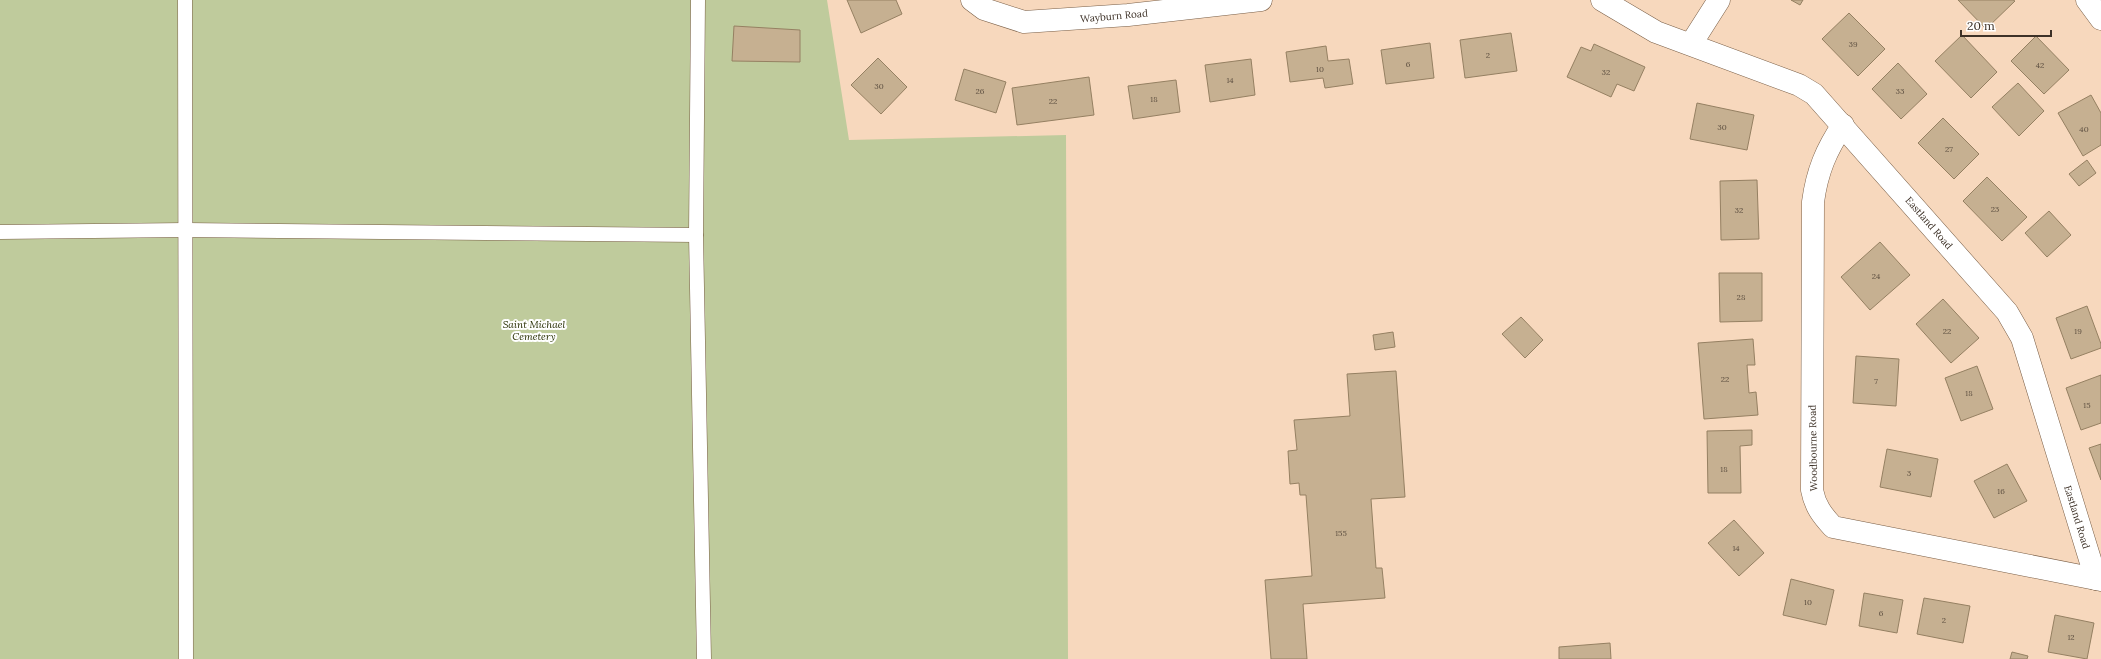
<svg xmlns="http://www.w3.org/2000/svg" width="2101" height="659" font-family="Lora,serif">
  <rect width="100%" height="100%" fill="#f7d8bd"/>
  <path fill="#bfcb9c" d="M 0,0 L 827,0 L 849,140 L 1066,135 L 1068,659 L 0,659 Z"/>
  <g fill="#c6b091" stroke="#958062">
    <path d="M 847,0 L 896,0 L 902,14 L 861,33 Z"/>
    <path d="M 1791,0 L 1803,0 L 1800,5 Z"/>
    <path d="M 1958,0 L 2013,0 L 2015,1 L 1986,29 Z"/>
    <path d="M 1849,13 L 1885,49 L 1858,76 L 1822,39 Z"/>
    <path d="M 734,26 L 800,30 L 800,62 L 732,61 Z"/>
    <path d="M 1511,33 L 1517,71 L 1465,78 L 1460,40 Z"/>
    <path d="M 1962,35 L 1997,72 L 1971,98 L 1935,61 Z"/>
    <path d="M 2036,36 L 2069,70 L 2044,94 L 2011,61 Z"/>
    <path d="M 1430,43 L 1434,78 L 1386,84 L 1381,50 Z"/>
    <path d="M 1594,44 L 1645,67 L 1634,91 L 1617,84 L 1611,97 L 1567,77 L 1581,47 L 1591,51 Z"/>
    <path d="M 1326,46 L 1328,61 L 1349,59 L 1353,84 L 1325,88 L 1323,78 L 1290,82 L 1286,52 Z"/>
    <path d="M 878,58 L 907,87 L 881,114 L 851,85 Z"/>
    <path d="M 1251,59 L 1255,95 L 1210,102 L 1205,65 Z"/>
    <path d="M 1898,63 L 1927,94 L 1901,119 L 1872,89 Z"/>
    <path d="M 964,69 L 1006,82 L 996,113 L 955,100 Z"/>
    <path d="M 1089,77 L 1094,115 L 1017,125 L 1012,88 Z"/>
    <path d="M 1176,80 L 1180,112 L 1133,119 L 1128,86 Z"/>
    <path d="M 2018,83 L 2044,111 L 2019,136 L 1992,107 Z"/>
    <path d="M 2091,95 L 2101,113 L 2101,145 L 2083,156 L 2058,113 Z"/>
    <path d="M 1697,103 L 1754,115 L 1747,150 L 1690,139 Z"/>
    <path d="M 1943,118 L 1979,154 L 1954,179 L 1918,143 Z"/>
    <path d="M 2087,160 L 2096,173 L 2079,186 L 2069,174 Z"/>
    <path d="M 1987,177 L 2027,217 L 2002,241 L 1963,201 Z"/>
    <path d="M 1757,180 L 1759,239 L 1721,240 L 1720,181 Z"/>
    <path d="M 2049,211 L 2071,235 L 2047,257 L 2025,233 Z"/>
    <path d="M 1880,242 L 1910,275 L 1870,310 L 1841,277 Z"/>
    <path d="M 1719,273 L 1762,273 L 1762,321 L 1720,322 Z"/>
    <path d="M 1943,299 L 1979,338 L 1951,363 L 1916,324 Z"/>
    <path d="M 2087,306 L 2101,344 L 2101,348 L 2071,359 L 2056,318 Z"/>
    <path d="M 1521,317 L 1543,340 L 1525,358 L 1502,334 Z"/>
    <path d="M 1393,332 L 1395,347 L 1375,350 L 1373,335 Z"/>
    <path d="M 1753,339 L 1755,365 L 1747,365 L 1749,393 L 1756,392 L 1758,415 L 1704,419 L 1698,343 Z"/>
    <path d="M 1856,356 L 1899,359 L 1896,406 L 1853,403 Z"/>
    <path d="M 1977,366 L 1993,409 L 1961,421 L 1945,378 Z"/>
    <path d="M 1396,371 L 1405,497 L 1371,499 L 1376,568 L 1382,568 L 1385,598 L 1303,604 L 1307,659 L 1271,659 L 1265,580 L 1312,576 L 1306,495 L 1300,495 L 1299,483 L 1290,484 L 1288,451 L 1297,450 L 1294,420 L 1350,416 L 1347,374 Z"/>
    <path d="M 2101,375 L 2101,423 L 2081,430 L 2066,388 Z"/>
    <path d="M 1752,430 L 1752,445 L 1740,446 L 1741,493 L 1708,493 L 1707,431 Z"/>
    <path d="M 2101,444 L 2101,480 L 2089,448 Z"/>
    <path d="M 1887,449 L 1938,459 L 1931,497 L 1880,487 Z"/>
    <path d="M 2007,464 L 2027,501 L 1994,518 L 1974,481 Z"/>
    <path d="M 1734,520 L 1764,553 L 1739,576 L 1708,543 Z"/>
    <path d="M 1791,579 L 1834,590 L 1826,625 L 1783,615 Z"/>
    <path d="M 1864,593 L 1903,600 L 1897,633 L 1859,626 Z"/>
    <path d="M 1924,598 L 1970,606 L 1963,643 L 1917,634 Z"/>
    <path d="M 2055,615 L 2094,623 L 2087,659 L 2048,652 Z"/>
    <path d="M 1610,643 L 1611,659 L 1559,659 L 1559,647 Z"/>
    <path d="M 2012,652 L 2028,656 L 2027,659 L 2010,659 Z"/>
  </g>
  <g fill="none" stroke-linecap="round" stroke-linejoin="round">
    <defs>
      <g id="lane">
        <path d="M 185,0 L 186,659"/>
        <path d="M 698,0 L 696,235 L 704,659"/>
        <path d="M 0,232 L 186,230 L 696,235"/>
      </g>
      <g id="street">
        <path d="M 972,0 L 984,9 L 1024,22 L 1128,15 L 1261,0"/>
        <path d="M 1602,0 L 1656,32 L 1799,85 L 1814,94 L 2007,312 L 2022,338 L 2096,579 L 2101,580"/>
        <path d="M 2087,0 L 2101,19"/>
        <path d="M 1691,44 L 1719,0"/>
        <path d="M 1843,125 C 1826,150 1817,172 1813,202 L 1812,490 C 1815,506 1822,515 1833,527 L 2096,579"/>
      </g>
    </defs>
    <use href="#lane" stroke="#795e46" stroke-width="15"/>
    <use href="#street" stroke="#795e46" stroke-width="23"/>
    <use href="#lane" stroke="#fff" stroke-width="14"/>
    <use href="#street" stroke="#fff" stroke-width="22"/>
  </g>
  <g text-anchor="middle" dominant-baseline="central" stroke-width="4" stroke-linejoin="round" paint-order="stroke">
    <g font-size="8" fill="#5f5142">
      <text x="1853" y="44">39</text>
      <text x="1488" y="55">2</text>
      <text x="1408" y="64">6</text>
      <text x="2040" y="65">42</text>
      <text x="1320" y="69">10</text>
      <text x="1606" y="72">32</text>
      <text x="1230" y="80">14</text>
      <text x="879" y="86">30</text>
      <text x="980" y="91">26</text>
      <text x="1900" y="91">33</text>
      <text x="1154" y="99">18</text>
      <text x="1053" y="101">22</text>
      <text x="1722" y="127">30</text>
      <text x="2084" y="129">40</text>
      <text x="1949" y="149">27</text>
      <text x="1995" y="209">23</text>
      <text x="1739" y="210">32</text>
      <text x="1876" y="276">24</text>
      <text x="1741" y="297">28</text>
      <text x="1947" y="331">22</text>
      <text x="2078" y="331">19</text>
      <text x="1725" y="379">22</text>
      <text x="1876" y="381">7</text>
      <text x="1969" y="393">18</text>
      <text x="2087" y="405">15</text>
      <text x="1724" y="469">18</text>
      <text x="1909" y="473">3</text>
      <text x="2001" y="491">16</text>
      <text x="1341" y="533">155</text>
      <text x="1736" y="548">14</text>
      <text x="1808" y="602">10</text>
      <text x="1881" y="613">6</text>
      <text x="1944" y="620">2</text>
      <text x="2071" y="637">12</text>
    </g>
    <g font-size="10" fill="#3d3127" stroke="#fff">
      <text transform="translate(1114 16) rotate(-5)">Wayburn Road</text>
      <text transform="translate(1929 223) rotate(49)">Eastland Road</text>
      <text transform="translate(1813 448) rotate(-91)">Woodbourne Road</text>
      <text transform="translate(2077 517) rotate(73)">Eastland Road</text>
    </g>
    <g font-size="10" font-style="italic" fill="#272e00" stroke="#fff">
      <text x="534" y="324">Saint Michael<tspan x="534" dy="12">Cemetery</tspan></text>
    </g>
  </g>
  <path d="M1961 30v6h90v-6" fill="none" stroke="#3d3127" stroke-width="2"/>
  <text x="1967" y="30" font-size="12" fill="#3d3127" stroke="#ffffff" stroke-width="3" paint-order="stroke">20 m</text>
</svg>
